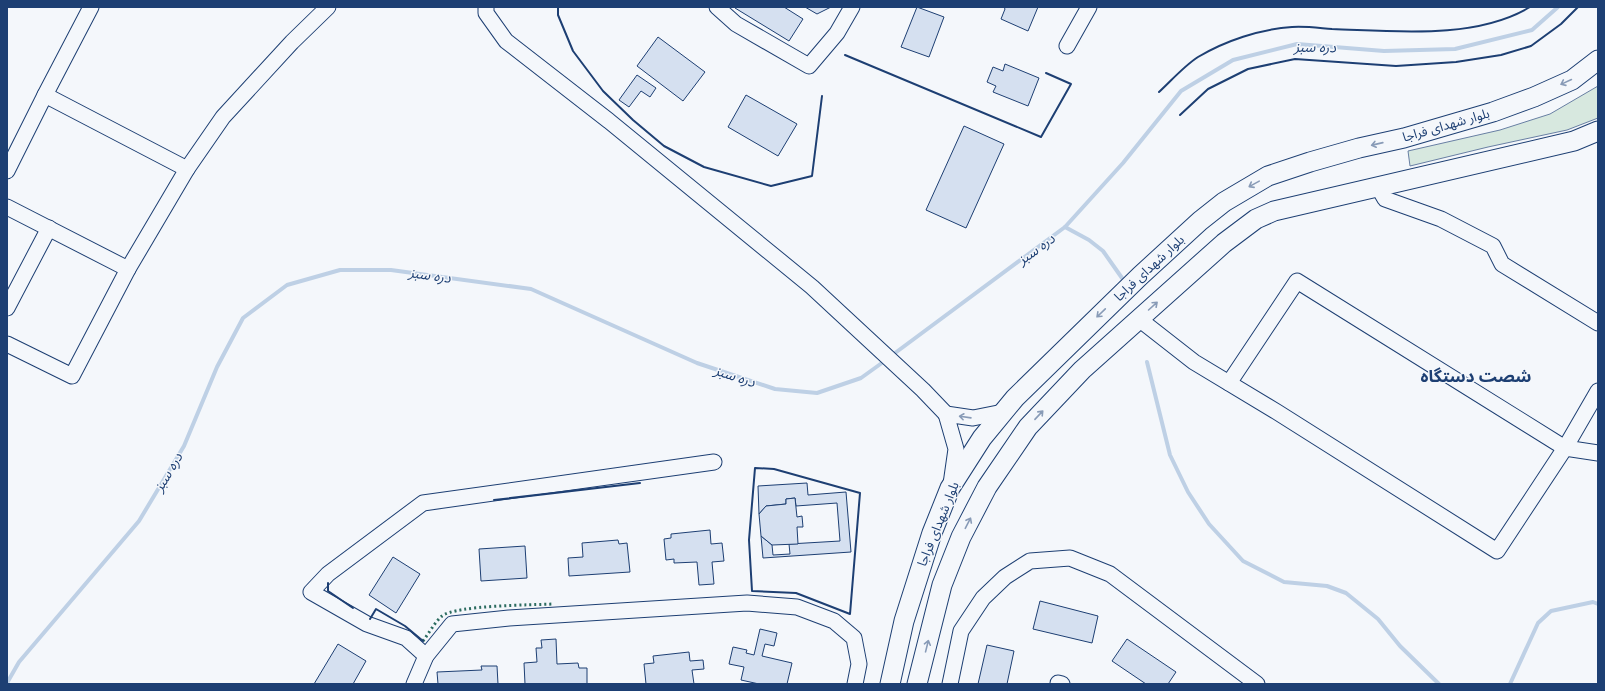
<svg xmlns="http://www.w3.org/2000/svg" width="1605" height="691" font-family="'Space Grotesk','Noto Sans Arabic',sans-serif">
  <rect width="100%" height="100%" fill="#f4f7fb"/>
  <path fill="#d7e8df" stroke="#687fa3" d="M 1598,86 L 1598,118 L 1567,130 L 1488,147 L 1410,166 L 1408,151 L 1500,130 L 1550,114 Z"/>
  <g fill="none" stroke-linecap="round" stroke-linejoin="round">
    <g stroke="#bed0e5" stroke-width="4">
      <path d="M 1065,227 L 1089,240 L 1103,251 L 1122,278"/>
      <path d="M 891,356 L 1065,227 L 1123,163 L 1181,91 L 1233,60 L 1297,44 L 1384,51 L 1455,49 L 1532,30 L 1558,7"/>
      <path d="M 1147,362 L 1170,455 L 1188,492 L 1209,524 L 1243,561 L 1284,582 L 1327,586 L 1346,593 L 1378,619 L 1400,646 L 1439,684"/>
      <path d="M 7,683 L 19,662 L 139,521 L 184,446 L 217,367 L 243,318 L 287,285 L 340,270 L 391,270 L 531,289 L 697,363 L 775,389 L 817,393 L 861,378 L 886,360"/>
      <path d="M 1510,684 L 1538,623 L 1551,611 L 1593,602 L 1598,604"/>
    </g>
  </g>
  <g fill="#d5e0f0" stroke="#1d3f73">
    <path d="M 736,7 L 784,7 L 803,19 L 789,41 L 735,8 Z"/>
    <path d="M 805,7 L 831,7 L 817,14 Z"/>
    <path d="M 917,7 L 944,17 L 929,57 L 901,47 Z"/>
    <path d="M 1004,7 L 1038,7 L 1028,31 L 1001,19 L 1005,9 Z"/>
    <path d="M 658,37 L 705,72 L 683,101 L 637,66 Z"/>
    <path d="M 1005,64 L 1039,78 L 1028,106 L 993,92 L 996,86 L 987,82 L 993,67 L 1003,71 Z"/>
    <path d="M 637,75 L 656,88 L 650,97 L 641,91 L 629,107 L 619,100 Z"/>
    <path d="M 746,95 L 797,124 L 778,156 L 728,127 Z"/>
    <path d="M 964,126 L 1004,144 L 966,228 L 926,210 Z"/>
    <path d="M 807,483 L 808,495 L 846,492 L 851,552 L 763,558 L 761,536 L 772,545 L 773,555 L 790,554 L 789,544 L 840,541 L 837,503 L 796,506 L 795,498 L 786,499 L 786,504 L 766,506 L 759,514 L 758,486 Z"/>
    <path d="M 795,498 L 797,517 L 802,516 L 803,527 L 797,527 L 798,544 L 772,545 L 761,536 L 759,514 L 766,506 L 786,504 L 786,499 Z"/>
    <path d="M 710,530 L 711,544 L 722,543 L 724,561 L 712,562 L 714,584 L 699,585 L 697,562 L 674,563 L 674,559 L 666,560 L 664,539 L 671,538 L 671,534 Z"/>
    <path d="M 618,540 L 619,544 L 627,543 L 630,572 L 569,576 L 568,558 L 583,557 L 582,543 Z"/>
    <path d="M 525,546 L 527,578 L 481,581 L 479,549 Z"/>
    <path d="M 393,557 L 420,574 L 396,613 L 369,595 Z"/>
    <path d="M 1040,601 L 1098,616 L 1092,643 L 1033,629 Z"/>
    <path d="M 760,629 L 777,633 L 774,646 L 765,644 L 762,656 L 792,663 L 787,684 L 759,684 L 741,680 L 744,667 L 729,664 L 733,647 L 747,650 L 746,653 L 754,655 Z"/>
    <path d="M 556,639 L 557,664 L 578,663 L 579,668 L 587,668 L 587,684 L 525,684 L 524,663 L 537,662 L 536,648 L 542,648 L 541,640 Z"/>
    <path d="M 1127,639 L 1176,672 L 1168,684 L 1146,684 L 1112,661 Z"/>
    <path d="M 338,644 L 366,661 L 353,684 L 314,684 Z"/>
    <path d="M 987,645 L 1014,651 L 1007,684 L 978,684 Z"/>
    <path d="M 689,652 L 690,661 L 703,660 L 704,669 L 692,670 L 694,684 L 646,684 L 644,664 L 654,663 L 653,656 Z"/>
    <path d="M 481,666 L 497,666 L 498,684 L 438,684 L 437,672 L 482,670 Z"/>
  </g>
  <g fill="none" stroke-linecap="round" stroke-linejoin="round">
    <defs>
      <g id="minor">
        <path d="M 486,7 L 486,13 L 506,41 L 609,121 L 812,287 L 923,390 L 946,414"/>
        <path d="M 717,7 L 736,24 L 809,66 L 837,33 L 852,7"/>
        <path d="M 1067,46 L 1089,7"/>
        <path d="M 45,95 L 91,7"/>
        <path d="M 7,171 L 45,95 L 187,169"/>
        <path d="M 1378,187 L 1385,199 L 1441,219 L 1493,246 L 1502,264 L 1598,323"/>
        <path d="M 7,207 L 128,269"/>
        <path d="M 7,308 L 49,228"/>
        <path d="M 1139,319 L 1194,362 L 1277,412 L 1497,551 L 1565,448 L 1598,391"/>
        <path d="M 7,344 L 72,376 L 128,269 L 187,169 L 223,117 L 292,42 L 328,7"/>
        <path d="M 1229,383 L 1297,281 L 1565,448 L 1598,453"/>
        <path d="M 951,484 L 956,449 L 946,414 L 973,418 L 1003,412"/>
        <path d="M 426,656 L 406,638 L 367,624 L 311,592 L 328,574 L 423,503 L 714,462"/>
        <path d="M 414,684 L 426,656 L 452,624 L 509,618 L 747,603 L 797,607 L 834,621 L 854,638 L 859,664 L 855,684"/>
        <path d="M 950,684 L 961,631 L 983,598 L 1005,577 L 1030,561 L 1070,558 L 1110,574 L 1257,684"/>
        <path d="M 1058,684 L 1058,683 L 1062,684"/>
      </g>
      <g id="major">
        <path d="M 890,684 L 904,621 L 932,533 L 950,488 L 982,438 L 1015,398 L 1140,276 L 1200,221 L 1224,202 L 1268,176 L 1310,162 L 1359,148 L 1404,138 L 1493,112 L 1534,97 L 1572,80 L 1598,60"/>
        <path d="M 917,684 L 942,585 L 961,537 L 987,487 L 1028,427 L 1082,370 L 1224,243 L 1256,219 L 1274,211 L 1574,141 L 1598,131"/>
      </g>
    </defs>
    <use href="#minor" stroke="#1d3f73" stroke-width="17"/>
    <use href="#major" stroke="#1d3f73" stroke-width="21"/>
    <use href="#minor" stroke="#f4f7fb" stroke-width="15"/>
    <use href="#major" stroke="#f4f7fb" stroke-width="19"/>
    <path stroke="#2c6c60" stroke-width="3" stroke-dasharray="2 3" stroke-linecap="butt" d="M 423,641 C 429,633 435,622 442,616 C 456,605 533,605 553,604"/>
    <g stroke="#1d3f73" stroke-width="2">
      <path d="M 558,7 L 558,15 L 573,51 L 603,91 L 633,120 L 664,146 L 704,167 L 771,186 L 812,176 L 822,96"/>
      <path d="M 845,55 L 1041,137 L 1071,84 L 1046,73"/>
      <path d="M 1159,92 C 1171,81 1184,66 1198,57 C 1225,41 1260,29 1292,27 C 1305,26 1319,28 1332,29 C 1394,31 1475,40 1530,7"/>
      <path d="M 1180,115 L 1208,89 L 1248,69 L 1295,59 L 1396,66 L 1456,62 L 1501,55 L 1531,46 L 1561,24 L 1578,7"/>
      <path d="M 755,468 L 774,469 L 860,493 L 850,614 L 796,593 L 752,591 L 749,540 Z"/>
      <path d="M 494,500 L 640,483"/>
      <path d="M 328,583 L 328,591 L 353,608"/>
      <path d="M 370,619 L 376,609 L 405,626 L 423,641"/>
    </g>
  </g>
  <defs><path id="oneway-shaft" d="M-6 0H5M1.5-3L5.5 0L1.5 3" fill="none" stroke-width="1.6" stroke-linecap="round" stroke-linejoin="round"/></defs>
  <g stroke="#889bb7">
    <use href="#oneway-shaft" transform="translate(1566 82) rotate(155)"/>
    <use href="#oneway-shaft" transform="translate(1377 144) rotate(167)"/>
    <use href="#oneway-shaft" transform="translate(1254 184) rotate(151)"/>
    <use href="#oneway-shaft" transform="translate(1153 306) rotate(-42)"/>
    <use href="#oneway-shaft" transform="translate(1101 313) rotate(136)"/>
    <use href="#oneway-shaft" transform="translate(1039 415) rotate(-47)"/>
    <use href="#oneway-shaft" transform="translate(965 417) rotate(-172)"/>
    <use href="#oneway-shaft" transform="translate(968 523) rotate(-63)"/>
    <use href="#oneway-shaft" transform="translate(927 646) rotate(-76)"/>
  </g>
  <g text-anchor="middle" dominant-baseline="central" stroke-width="3" stroke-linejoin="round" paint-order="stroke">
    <g font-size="13" fill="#1d3f73" stroke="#f4f7fb">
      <text transform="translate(1446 125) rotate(-16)">بلوار شهدای فراجا</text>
      <text transform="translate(1149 268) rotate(-43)">بلوار شهدای فراجا</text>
      <text transform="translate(938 524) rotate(-68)">بلوار شهدای فراجا</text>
    </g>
    <g font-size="14" font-style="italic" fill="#1d3f73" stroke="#f4f7fb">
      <text transform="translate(1315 47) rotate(1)">دره سبز</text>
      <text transform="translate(1036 249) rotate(-36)">دره سبز</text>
      <text transform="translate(430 275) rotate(8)">دره سبز</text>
      <text transform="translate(735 376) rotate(18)">دره سبز</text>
      <text transform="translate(168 472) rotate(-59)">دره سبز</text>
    </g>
    <g font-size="17" font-weight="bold" fill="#1d3f73" stroke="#f4f7fb">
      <text x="1476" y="376">شصت دستگاه</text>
    </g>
  </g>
  <rect width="1605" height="691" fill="none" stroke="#1d3f73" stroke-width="16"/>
</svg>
